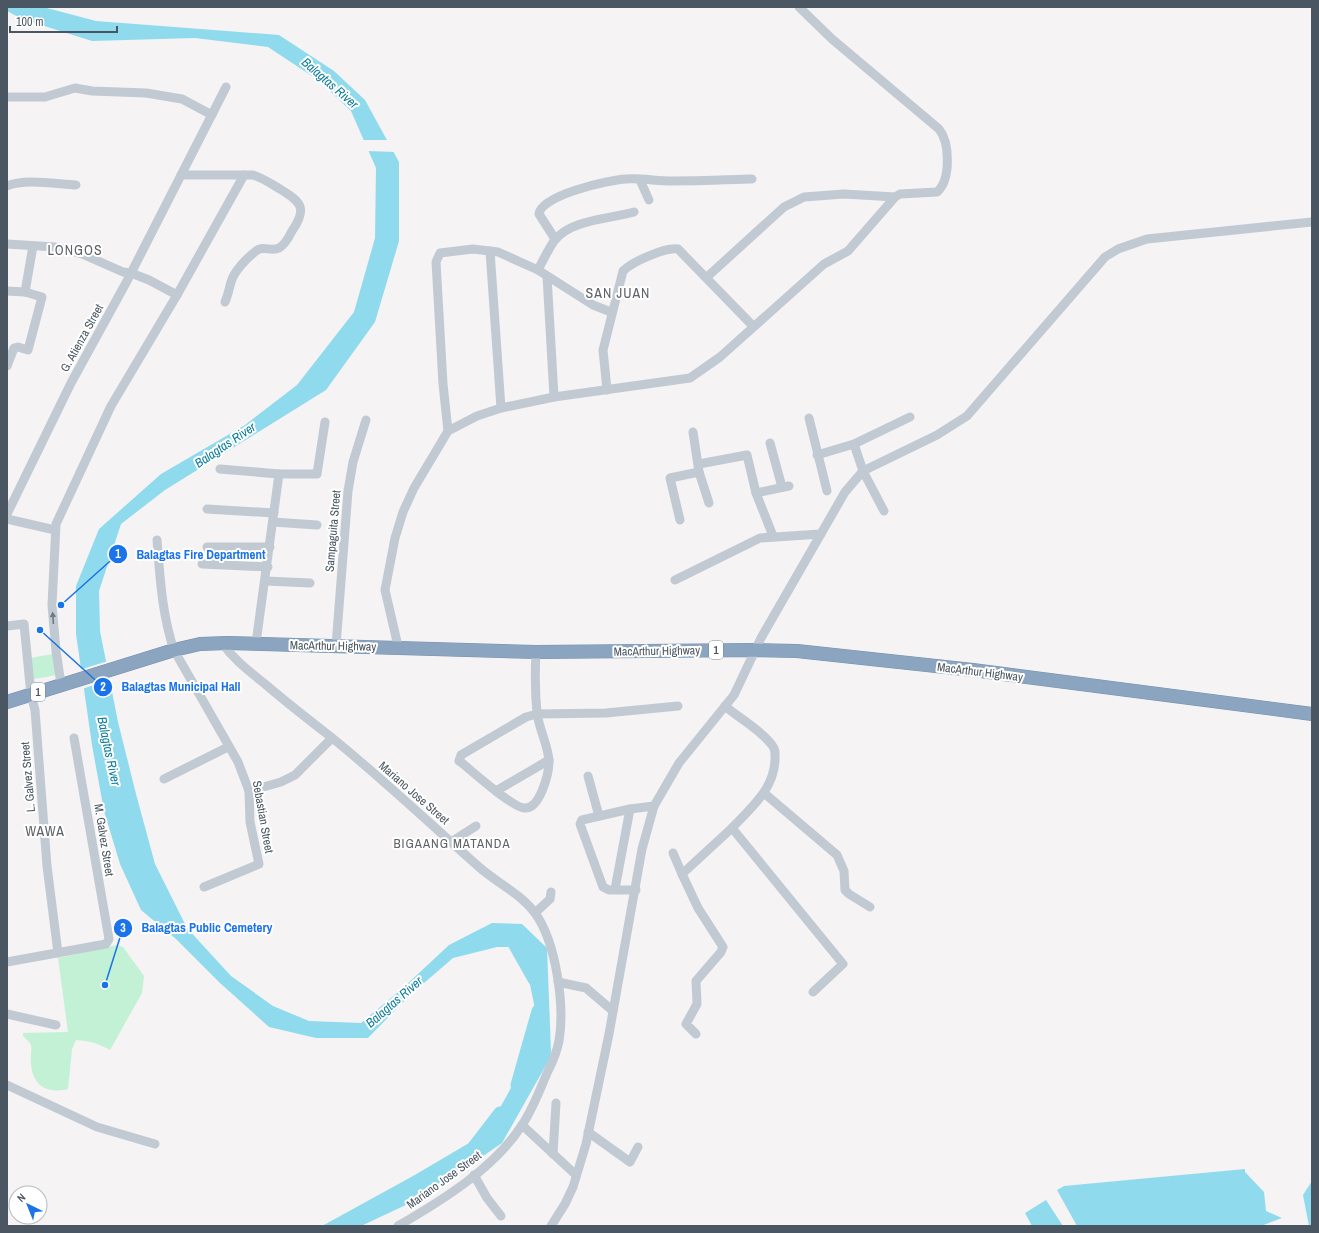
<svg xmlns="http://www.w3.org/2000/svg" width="1319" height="1233" font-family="'Archivo Narrow',sans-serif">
  <rect width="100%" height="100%" fill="#f5f3f3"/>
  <g fill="#c3f1d5">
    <path d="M 53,654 L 57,675 L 34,679 L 30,658 Z"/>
    <path d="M 117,945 L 123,947 L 144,976 L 142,993 L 110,1050 C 97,1043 90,1041 76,1040 L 72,1049 L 68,1089 C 47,1094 33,1086 31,1064 C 30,1058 32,1052 31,1045 C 29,1041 26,1039 23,1036 L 23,1033 L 68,1032 L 58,958 Z"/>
  </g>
  <g fill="#90daee">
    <path d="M 7,7 L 43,7 L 96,21 L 279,35 L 334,71 L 365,100 L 399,162 L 399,241 L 375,322 L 326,390 L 165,490 L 121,524 L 99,591 L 100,631 L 118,722 L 136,794 L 155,864 L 187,928 L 231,976 L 273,1006 L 309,1021 L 361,1023 L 403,988 L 449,945 L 492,923 L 522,924 L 547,948 L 551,1051 L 550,1058 L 502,1143 L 425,1196 L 361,1226 L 322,1226 L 413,1176 L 486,1133 L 532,1050 L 535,1009 L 525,960 L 512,947 L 497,947 L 453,958 L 409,996 L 368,1038 L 316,1038 L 269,1027 L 220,983 L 176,939 L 141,910 L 120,864 L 104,811 L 92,745 L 76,634 L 76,586 L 99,529 L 161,474 L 245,425 L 297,385 L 354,312 L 375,238 L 376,168 L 351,111 L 318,80 L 268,47 L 195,38 L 92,41 L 22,19 L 7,11 Z"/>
    <path d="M 1245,1169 L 1245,1172 L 1264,1192 L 1266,1211 L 1282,1218 L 1261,1226 L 1077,1226 L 1057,1190 L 1064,1186 Z"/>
    <path d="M 1312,1181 L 1312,1226 L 1309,1226 L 1303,1195 Z"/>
    <path d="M 1046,1200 L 1063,1226 L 1032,1226 L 1025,1213 Z"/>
  </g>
  <g fill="#f5f3f3">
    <path d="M 362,140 L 390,140 L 396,152 L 367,151 Z"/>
    <path d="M 108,661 L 112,679 L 82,689 L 79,670 Z"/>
  </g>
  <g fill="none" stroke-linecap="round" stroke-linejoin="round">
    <g stroke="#90daee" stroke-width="13">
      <path d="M 512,940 L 534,979"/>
      <path d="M 517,1085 L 538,1011"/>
      <path d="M 473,1148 L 500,1113"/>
    </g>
    <defs>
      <path id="highway" d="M 7,702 L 174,650 L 200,644 L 227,643 L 536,652 L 755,650 L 797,651 L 973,670 L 1312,714"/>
    </defs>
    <use href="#highway" stroke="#7690ad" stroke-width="14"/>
    <g stroke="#c1cad2" stroke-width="9">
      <path d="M 7,97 L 45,97 L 75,88 L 92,91 L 146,93 L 182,99 L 212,115"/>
      <path d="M 181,175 L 253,175 C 263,178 271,184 280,189 C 301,202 308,208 292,231 C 289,237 285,245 279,248 C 271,252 263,245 256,251 C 247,258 234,271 231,282 C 229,289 228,295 225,302"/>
      <path d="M 640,180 L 649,200"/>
      <path d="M 7,186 C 24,178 56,184 76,185"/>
      <path d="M 555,239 L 539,214 C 541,195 609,180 626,179 C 641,178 657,181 672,181 C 699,181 725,180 752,179"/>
      <path d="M 7,244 L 55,247 L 82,254 L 123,272 L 131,273 L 149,280 L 177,295"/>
      <path d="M 490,251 L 501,408"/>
      <path d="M 538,270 C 543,260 548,250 554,241 C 570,219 611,219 634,212"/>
      <path d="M 547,276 L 554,397"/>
      <path d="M 707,277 L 784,207 L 804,197 L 844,194 L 895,197"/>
      <path d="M 7,291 L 25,292 L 42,297 L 28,350 L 18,347 L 14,348 L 7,366"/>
      <path d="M 25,292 L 33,246"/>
      <path d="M 607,390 L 603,350 L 623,271 C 632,262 665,247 678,249 L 753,326"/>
      <path d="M 809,418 L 827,491"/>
      <path d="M 448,431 L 443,384 L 436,262 L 440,253 L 473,249 L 498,252 L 538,270 L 593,305 L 611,312"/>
      <path d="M 693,432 L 699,472 L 709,503"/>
      <path d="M 770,443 L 782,487"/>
      <path d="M 854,444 L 863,471 L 884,511"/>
      <path d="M 817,455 L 854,444 L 910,417"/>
      <path d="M 699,464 L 747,455 L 756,493 L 773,536"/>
      <path d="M 220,469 L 279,474 L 317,474 L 325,422"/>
      <path d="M 756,493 L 789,486"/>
      <path d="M 207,509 L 274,513"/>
      <path d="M 7,514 L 71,383 L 127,281 L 226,87"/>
      <path d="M 7,519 L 55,530"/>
      <path d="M 680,520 L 670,478 L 699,472"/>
      <path d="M 273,522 L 317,525"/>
      <path d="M 157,540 C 160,577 162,615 174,650 L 238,762 L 249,791 L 250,822 L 259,864 L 204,887"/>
      <path d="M 207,547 L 270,547"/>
      <path d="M 202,564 L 268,567"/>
      <path d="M 675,580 L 760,538 L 821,534"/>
      <path d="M 266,581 L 310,583"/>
      <path d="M 7,626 L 24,624 L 31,695 L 35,710 L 47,866 L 58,953"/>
      <path d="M 222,643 C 234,660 249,671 265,684 C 286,702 309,720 331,737 C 382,778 430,824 479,867 C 497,883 520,893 535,913 C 556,942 565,1005 559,1041 C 557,1051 553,1061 548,1071 C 540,1089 533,1109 522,1125 C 495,1168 441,1201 398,1226"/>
      <path d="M 256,643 L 279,474"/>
      <path d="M 336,646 L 348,491 L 353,462 L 366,420"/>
      <path d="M 398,646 L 385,590 L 395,538 L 403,512 L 414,488 L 448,431 L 477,416 L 501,408 L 554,397 L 690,378 L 720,357 L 824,264 L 848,251 L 895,197 L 900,194 L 937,192 C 951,180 950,143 939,129 L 832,39 L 799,7"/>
      <path d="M 536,652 C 535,672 535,693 537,713 C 539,729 548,745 549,761 C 549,773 540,810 524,808 C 512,807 473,772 462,763 L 459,761 L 461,755 L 526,717 L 537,714 L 606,713 L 678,706"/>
      <path d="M 61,684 L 56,651 L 52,605 L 56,524 L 111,406 L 177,295 L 244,175"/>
      <path d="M 725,706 C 740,719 760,729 772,745 C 776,750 775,754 775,760 C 774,789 751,808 732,828 L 843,964 L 813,992"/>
      <path d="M 588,776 L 599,816"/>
      <path d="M 164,779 L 228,747"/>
      <path d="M 249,791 L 281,782 L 295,775 L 332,738"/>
      <path d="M 496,791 L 549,760"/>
      <path d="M 764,793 L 837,855 L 844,871 L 845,890 L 849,894 L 870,907"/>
      <path d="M 630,809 L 582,820 L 580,824 L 603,887 L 609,890 L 636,890"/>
      <path d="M 451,842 L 476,826"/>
      <path d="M 673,853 L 682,874"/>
      <path d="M 615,889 L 630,809 L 654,806"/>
      <path d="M 535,913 L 550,899 L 551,892"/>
      <path d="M 7,962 L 106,944 L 109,939 L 74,738"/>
      <path d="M 558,982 L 586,988 L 613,1011"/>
      <path d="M 7,1014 L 56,1025"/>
      <path d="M 696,1034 L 686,1024 L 697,1004 L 696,981 L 721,952 L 723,947 L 698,908 L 682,874 L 732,828"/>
      <path d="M 7,1085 L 97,1127 L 155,1144"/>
      <path d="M 522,1125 L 576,1175"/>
      <path d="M 588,1132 L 630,1162 L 638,1147"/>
      <path d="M 553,1154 L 556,1103"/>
      <path d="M 474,1175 L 487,1198 L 501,1216"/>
      <path d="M 551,1226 L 565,1204 L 573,1187 L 586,1144 L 609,1034 L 642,849 L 654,806 L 679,763 L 734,695 L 761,638 L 845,492 L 863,471 L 937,435 L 967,416 L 1105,257 L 1118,249 L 1147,239 L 1312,222"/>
    </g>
    <use href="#highway" stroke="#8ba5c1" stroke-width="13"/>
  </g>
  <defs><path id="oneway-solid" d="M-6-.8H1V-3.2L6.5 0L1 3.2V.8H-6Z"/></defs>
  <use fill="#6e7983" href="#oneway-solid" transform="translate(53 618) rotate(-94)"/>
  <g text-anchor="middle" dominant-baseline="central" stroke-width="4" stroke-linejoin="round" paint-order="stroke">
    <g fill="#fff" stroke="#808990" stroke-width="1">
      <rect x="709" y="641" width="14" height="18" rx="3"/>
      <rect x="31" y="683" width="14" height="18" rx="3"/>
    </g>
    <g font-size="11" font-weight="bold" fill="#4a5661">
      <text x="716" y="650">1</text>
      <text x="38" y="692">1</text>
    </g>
    <g font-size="12" fill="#4a5661" stroke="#fff">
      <text transform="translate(82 338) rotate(-61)">G. Atienza Street</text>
      <text transform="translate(333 531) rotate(-85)">Sampaguita Street</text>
      <text transform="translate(333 646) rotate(1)">MacArthur Highway</text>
      <text transform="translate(657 651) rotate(-1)">MacArthur Highway</text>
      <text transform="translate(980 672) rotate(7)">MacArthur Highway</text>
      <text transform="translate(28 777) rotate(-95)">L. Galvez Street</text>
      <text transform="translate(414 793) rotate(41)">Mariano Jose Street</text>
      <text transform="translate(263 817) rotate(80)">Sebastian Street</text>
      <text transform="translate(104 840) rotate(81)">M. Galvez Street</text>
      <text transform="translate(444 1180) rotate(-36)">Mariano Jose Street</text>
    </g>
    <g font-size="13" font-style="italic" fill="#0c7c9b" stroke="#fff">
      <text transform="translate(330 83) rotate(41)">Balagtas River</text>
      <text transform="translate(225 445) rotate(-34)">Balagtas River</text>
      <text transform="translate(109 751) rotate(78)">Balagtas River</text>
      <text transform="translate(394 1002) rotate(-41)">Balagtas River</text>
    </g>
    <g font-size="13" letter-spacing="1" fill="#5f6368" stroke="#fff">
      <text x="452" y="843">BIGAANG MATANDA</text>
    </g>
    <g font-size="14" letter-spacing="1" fill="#5f6368" stroke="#fff">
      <text x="75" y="250">LONGOS</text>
      <text x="618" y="293">SAN JUAN</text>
      <text x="45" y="831">WAWA</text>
    </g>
  </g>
  <path fill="none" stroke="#1a73e8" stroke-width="1.5" d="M61 605L118 554M40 630L103 687M105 985L123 928"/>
  <g fill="#1a73e8" stroke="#fff" stroke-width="1.5">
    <circle cx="61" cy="605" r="4"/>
    <circle cx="40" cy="630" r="4"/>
    <circle cx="105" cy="985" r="4"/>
    <circle cx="118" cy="554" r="10"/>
    <circle cx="103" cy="687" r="10"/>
    <circle cx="123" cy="928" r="10"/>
  </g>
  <g font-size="12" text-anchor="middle" font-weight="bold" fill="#fff">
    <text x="118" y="558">1</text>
    <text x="103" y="691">2</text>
    <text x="123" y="932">3</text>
  </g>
  <g font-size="13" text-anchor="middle" font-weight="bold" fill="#1a73e8" stroke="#fff" stroke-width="4" stroke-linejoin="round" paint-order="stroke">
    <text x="201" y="559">Balagtas Fire Department</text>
    <text x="181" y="691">Balagtas Municipal Hall</text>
    <text x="207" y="932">Balagtas Public Cemetery</text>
  </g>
  <rect width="1319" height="1233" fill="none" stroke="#4a5661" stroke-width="16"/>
  <g transform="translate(28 1205) rotate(317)"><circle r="19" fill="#ffffff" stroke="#b7bbc0"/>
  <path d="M0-3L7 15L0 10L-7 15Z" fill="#1a73e8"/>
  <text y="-6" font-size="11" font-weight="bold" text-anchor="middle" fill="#4a5661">N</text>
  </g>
  <path d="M10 26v6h107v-6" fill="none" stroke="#4a5661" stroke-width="2"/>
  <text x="16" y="26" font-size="12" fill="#4a5661" stroke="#ffffff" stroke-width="3" paint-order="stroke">100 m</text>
</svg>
